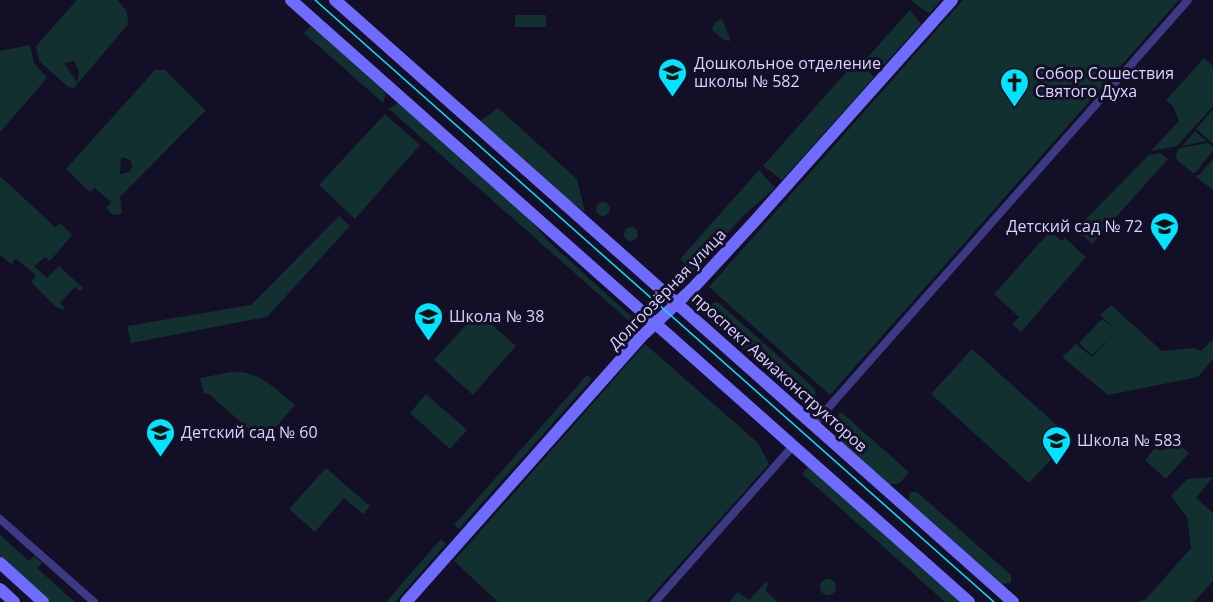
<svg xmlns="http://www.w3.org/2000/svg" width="1213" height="602" font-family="'Open Sans',sans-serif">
  <rect width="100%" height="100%" fill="#130f26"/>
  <g fill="#12302f" fill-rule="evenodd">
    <path d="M 77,0 L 118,0 L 127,12 L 128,24 L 74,88 L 68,87 L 39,61 L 36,46 ZM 74,61 L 79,71 L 77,82 L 64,63 Z"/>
    <path d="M 910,0 L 941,0 L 929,14 Z"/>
    <path d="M 963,0 L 1179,0 L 830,395 L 709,287 Z"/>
    <path d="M 910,10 L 921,24 L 879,70 L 866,59 Z"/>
    <rect x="515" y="15" width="31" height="12"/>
    <path d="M 722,19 L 731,41 L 724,40 L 712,30 L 715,22 Z"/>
    <path d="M 311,26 L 386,93 L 383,103 L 304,33 Z"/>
    <path d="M 30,45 L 34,63 L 47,78 L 0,132 L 0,51 Z"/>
    <path d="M 1204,58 L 1213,66 L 1213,106 L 1177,146 L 1151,151 L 1179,121 L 1173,106 L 1166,100 Z"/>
    <path d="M 856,61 L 874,77 L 782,180 L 763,166 Z"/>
    <path d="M 155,70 L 165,70 L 207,112 L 205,111 L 120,197 L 122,214 L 113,215 L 106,208 L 111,202 L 95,188 L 90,192 L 66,169 ZM 121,157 L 130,160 L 133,167 L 129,172 L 120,174 Z"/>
    <path d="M 398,103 L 531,221 L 548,241 L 632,317 L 629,321 L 389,109 Z"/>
    <path d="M 498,108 L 577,179 L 585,212 L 559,193 L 479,122 Z"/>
    <path d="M 1213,109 L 1213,144 L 1196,129 Z"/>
    <path d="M 385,114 L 420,145 L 355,219 L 319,185 Z"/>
    <path d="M 1195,131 L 1206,141 L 1182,146 Z"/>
    <path d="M 1208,143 L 1213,147 L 1213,151 L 1194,174 L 1177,160 L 1176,155 L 1179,148 Z"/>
    <path d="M 1161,153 L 1168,159 L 1092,244 L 1076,229 L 1149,155 Z"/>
    <path d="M 1213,159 L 1213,190 L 1195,176 L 1199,175 Z"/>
    <path d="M 759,170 L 775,188 L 745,214 L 693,272 L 680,259 Z"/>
    <path d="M 0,176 L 55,227 L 60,223 L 72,235 L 50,261 L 45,257 L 34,266 L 47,278 L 59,266 L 83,288 L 80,291 L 75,287 L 60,303 L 65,308 L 63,310 L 56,307 L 31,282 L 36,275 L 16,259 L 11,264 L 0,255 Z"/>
    <circle cx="603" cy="209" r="7"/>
    <path d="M 339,216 L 350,226 L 267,317 L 131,343 L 127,326 L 251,305 Z"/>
    <circle cx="631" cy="234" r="7"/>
    <path d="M 1053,228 L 1056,231 L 1053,234 L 1062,241 L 1065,238 L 1086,257 L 1021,332 L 1012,324 L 1019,317 L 994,294 Z"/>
    <path d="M 714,302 L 719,303 L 815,389 L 816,404 L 819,407 L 806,405 L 703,314 Z"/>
    <path d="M 1111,305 L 1162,351 L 1194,348 L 1201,351 L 1213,339 L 1213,359 L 1198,377 L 1108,395 L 1062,357 L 1076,344 L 1092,357 L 1111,336 L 1092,355 L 1079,343 L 1102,319 L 1116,330 L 1100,315 Z"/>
    <path d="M 478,312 L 516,346 L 473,395 L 434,360 Z"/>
    <path d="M 645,344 L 758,443 L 769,464 L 646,602 L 498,602 L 454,561 Z"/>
    <path d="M 972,349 L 1071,438 L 1029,483 L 931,394 Z"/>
    <path d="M 231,372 C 259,370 274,388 295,405 L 263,442 L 208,393 L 204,394 L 200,378 Z"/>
    <path d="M 587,375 L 592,379 L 459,529 L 454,525 Z"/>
    <path d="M 426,394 L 467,430 L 450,449 L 410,413 Z"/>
    <path d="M 841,412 L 909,472 L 899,484 L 888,484 L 835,437 L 837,434 L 832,429 L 835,425 L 832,422 Z"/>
    <path d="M 1177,443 L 1189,453 L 1166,479 L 1145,460 L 1155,448 L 1160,451 Z"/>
    <path d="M 808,467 L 961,602 L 945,602 L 802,474 Z"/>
    <path d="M 326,468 L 370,506 L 363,514 L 344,498 L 315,532 L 289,509 Z"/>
    <path d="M 1213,477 L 1196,498 L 1213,513 L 1213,581 L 1194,602 L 1138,602 L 1146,599 L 1191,548 L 1187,517 L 1171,496 L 1187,479 Z"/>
    <path d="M 910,492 L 917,492 L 1011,575 L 1011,583 L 1002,584 L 908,501 Z"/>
    <path d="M 0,535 L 29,561 L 34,556 L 42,563 L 37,568 L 75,602 L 50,602 L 0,558 Z"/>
    <path d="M 441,539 L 446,544 L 395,602 L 386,602 Z"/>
    <circle cx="828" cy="587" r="8"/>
    <path d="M 766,582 L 768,584 L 765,590 L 778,602 L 729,602 L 738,592 L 749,600 Z"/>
  </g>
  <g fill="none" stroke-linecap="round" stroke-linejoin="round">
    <g stroke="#3d3a85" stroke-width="8">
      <path d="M 814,424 L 1188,0"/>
      <path d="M 0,519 L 94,602"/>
      <path d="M 655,602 L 792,447"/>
    </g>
    <g stroke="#6f6bff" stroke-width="12">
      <path d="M 291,0 L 969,602"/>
      <path d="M 335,0 L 1013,602"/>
      <path d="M 0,563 L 43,602"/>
      <path d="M 0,589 L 14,602"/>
      <path d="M 406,602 L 641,337 L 694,287 L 754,222 L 952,0"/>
    </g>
    <path stroke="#00e5ff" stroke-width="1.5" d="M 315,0 L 994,602"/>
  </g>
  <defs>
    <symbol id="school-pin" viewBox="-11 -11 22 30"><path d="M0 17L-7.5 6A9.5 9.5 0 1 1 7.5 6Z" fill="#00e5ff" stroke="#130f26"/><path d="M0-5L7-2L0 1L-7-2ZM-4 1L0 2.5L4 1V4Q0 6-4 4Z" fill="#111"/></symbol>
    <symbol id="church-pin" viewBox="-11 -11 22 30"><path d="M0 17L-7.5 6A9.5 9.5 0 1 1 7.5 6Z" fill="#00e5ff" stroke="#130f26"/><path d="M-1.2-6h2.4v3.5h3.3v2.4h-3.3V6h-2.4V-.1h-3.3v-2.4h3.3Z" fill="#111"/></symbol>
  </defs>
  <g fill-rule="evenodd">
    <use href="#school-pin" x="656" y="56" width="33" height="45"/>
    <use href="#church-pin" x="998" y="66" width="33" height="45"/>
    <use href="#school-pin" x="1148" y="210" width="33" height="45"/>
    <use href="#school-pin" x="412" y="300" width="33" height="45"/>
    <use href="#school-pin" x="144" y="416" width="33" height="45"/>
    <use href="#school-pin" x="1040" y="424" width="33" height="45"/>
  </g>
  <g text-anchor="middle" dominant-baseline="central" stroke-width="6" stroke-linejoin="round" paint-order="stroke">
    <g font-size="16" fill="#d9d4ff" stroke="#130f26" text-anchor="start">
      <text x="694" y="63">Дошкольное отделение<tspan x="694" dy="18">школы № 582</tspan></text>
      <text x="1035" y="73">Собор Сошествия<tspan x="1035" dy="18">Святого Духа</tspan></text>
      <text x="1143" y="226" text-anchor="end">Детский сад № 72</text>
      <text x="449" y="316">Школа № 38</text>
      <text x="181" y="432">Детский сад № 60</text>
      <text x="1077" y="440">Школа № 583</text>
    </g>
    <g font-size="16" fill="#d9d4ff" stroke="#130f26">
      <text transform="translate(667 289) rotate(-46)">Долгоозёрная улица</text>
      <text transform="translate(780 372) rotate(42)">проспект Авиаконструкторов</text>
    </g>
  </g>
</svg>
